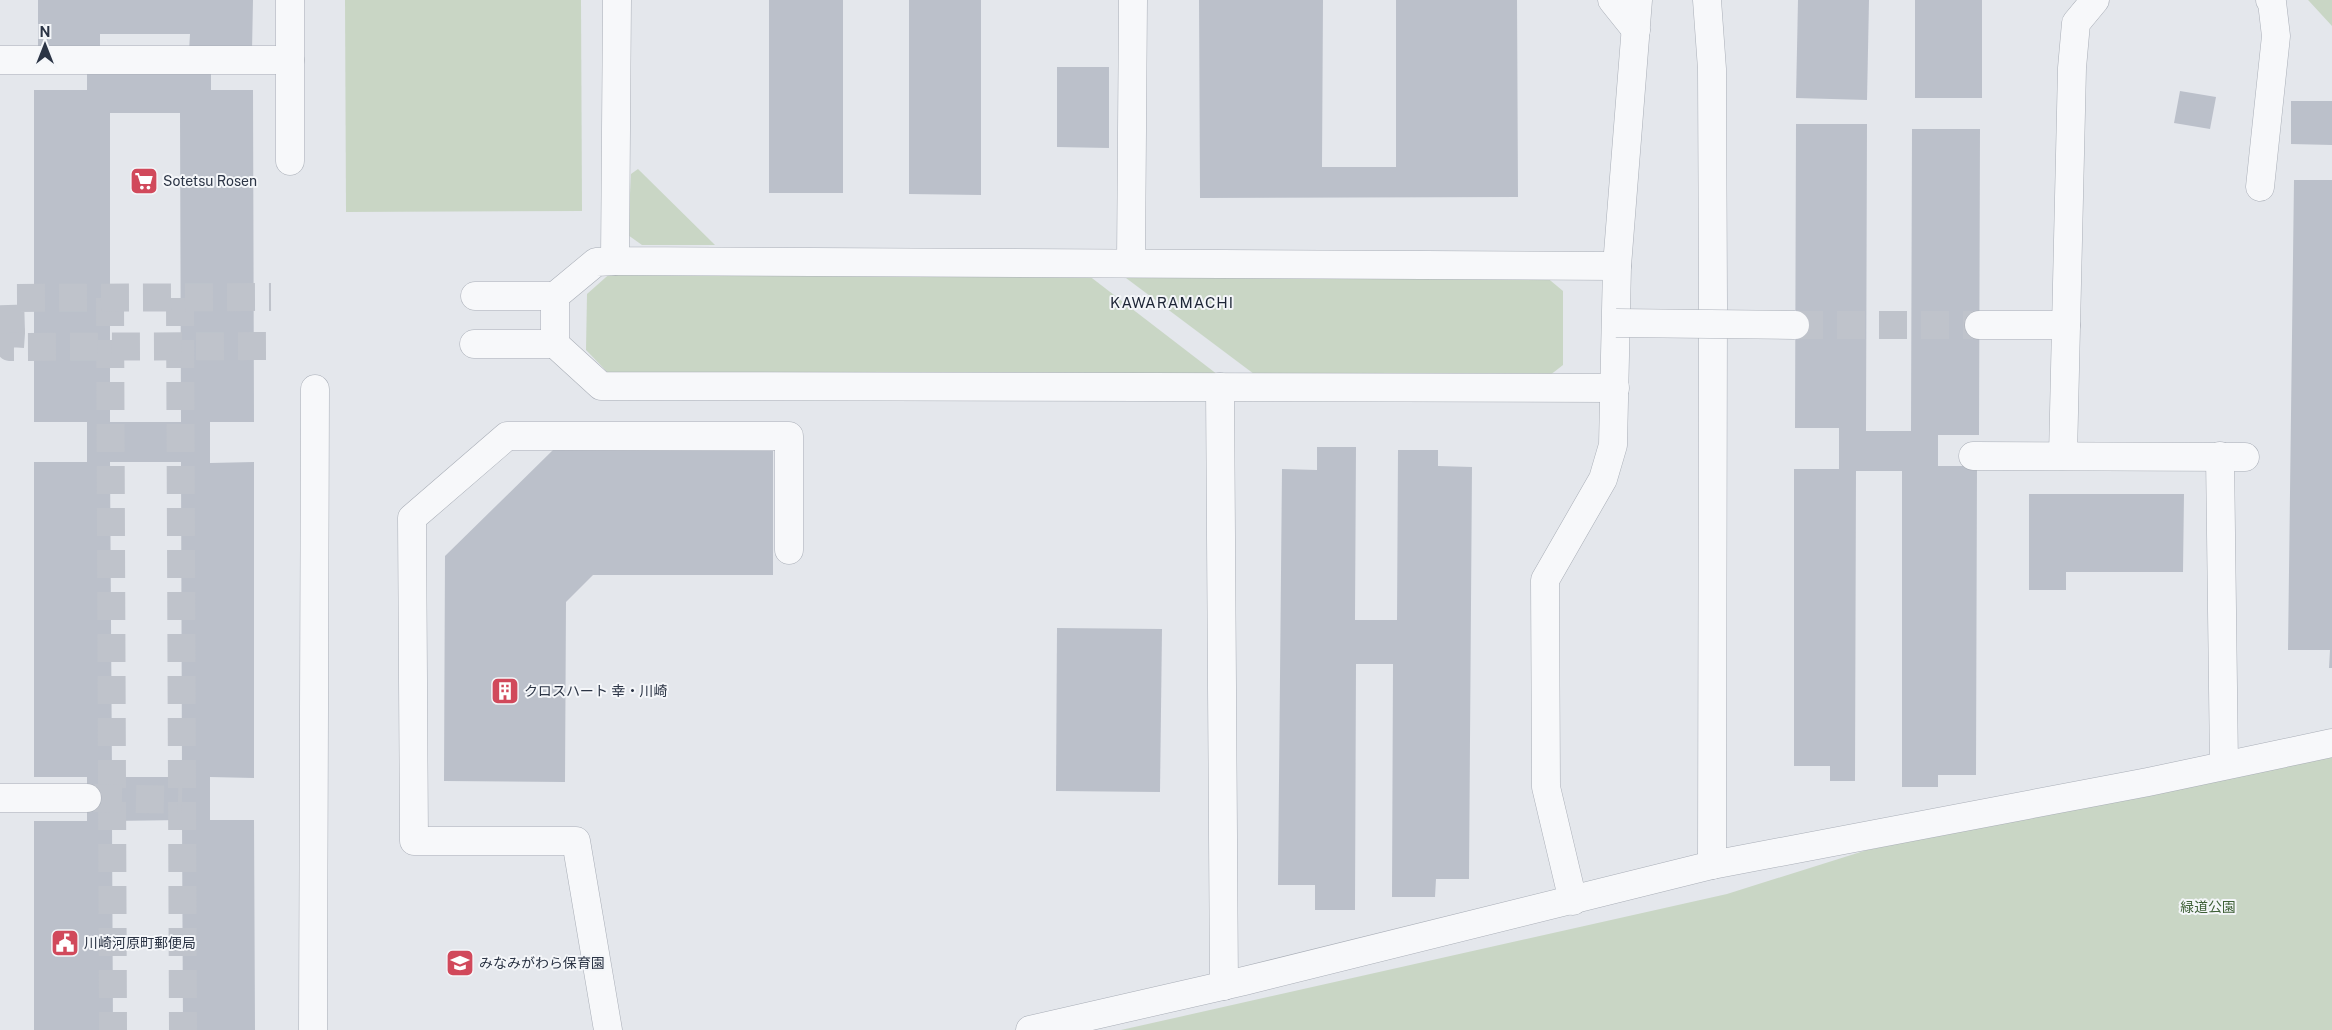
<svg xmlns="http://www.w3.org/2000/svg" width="2332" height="1030" font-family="'Public Sans','Noto Sans JP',sans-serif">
  <rect width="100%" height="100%" fill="#e4e7ec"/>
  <g fill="#c9d6c5">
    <path d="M 345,0 L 581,0 L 582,211 L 346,212 Z"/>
    <path d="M 2308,0 L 2332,0 L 2332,26 L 2309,1 Z"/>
    <path d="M 638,169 L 715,245 L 642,245 L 628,235 L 631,174 Z"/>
    <path d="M 614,270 L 1088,275 L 1222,378 L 614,379 L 586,350 L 587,294 Z"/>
    <path d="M 1122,275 L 1545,276 L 1563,291 L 1563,365 L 1545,379 L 1262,380 Z"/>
    <path d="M 2332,754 L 2332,1030 L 1121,1030 L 1727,894 L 1867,850 L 2221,778 Z"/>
  </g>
  <g fill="#bbc0ca" fill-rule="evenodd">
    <path d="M 38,0 L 253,0 L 252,51 L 189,51 L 190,34 L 100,34 L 100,47 L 38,47 Z"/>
    <rect x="769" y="0" width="74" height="193"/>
    <path d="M 909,0 L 981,0 L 981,195 L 909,194 Z"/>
    <path d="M 1199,0 L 1323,0 L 1322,167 L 1396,167 L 1396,0 L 1517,0 L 1518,197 L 1200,198 Z"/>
    <path d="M 1798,0 L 1869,0 L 1867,100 L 1796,98 Z"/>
    <rect x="1915" y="0" width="67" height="98"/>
    <path d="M 1057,67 L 1109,67 L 1109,148 L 1057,147 Z"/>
    <path d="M 87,70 L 211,70 L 211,90 L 253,90 L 254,422 L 210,422 L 210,463 L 254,462 L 254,778 L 210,777 L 210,820 L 254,820 L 255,1030 L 183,1030 L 182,820 L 112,821 L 113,1030 L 34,1030 L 34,821 L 87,821 L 87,777 L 34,777 L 34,462 L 87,462 L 87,422 L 34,422 L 34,90 L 87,90 ZM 110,113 L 180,113 L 181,422 L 110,422 ZM 110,462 L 181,462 L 182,777 L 112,777 Z"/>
    <path d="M 2180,91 L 2216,97 L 2210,129 L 2174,123 Z"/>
    <path d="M 2291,101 L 2332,101 L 2332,145 L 2291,144 Z"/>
    <path d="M 1796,124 L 1867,124 L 1866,431 L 1911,431 L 1912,129 L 1980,129 L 1979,435 L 1938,435 L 1938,466 L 1977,466 L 1976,775 L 1938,775 L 1938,787 L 1902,787 L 1902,471 L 1856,471 L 1855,781 L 1830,781 L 1830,766 L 1794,766 L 1794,469 L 1839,469 L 1839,428 L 1795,428 Z"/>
    <path d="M 2294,180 L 2332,180 L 2332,668 L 2329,668 L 2330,650 L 2288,650 Z"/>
    <path d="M 1317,447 L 1356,447 L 1355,620 L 1397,620 L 1398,450 L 1438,450 L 1438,466 L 1472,467 L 1469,879 L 1436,879 L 1435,897 L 1392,897 L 1393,664 L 1356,664 L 1355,910 L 1315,910 L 1315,885 L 1278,885 L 1282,469 L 1317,470 Z"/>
    <path d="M 553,450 L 773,451 L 773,575 L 593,575 L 566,602 L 565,782 L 444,781 L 445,556 Z"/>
    <path d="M 2029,494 L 2184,494 L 2183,572 L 2066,572 L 2066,590 L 2029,590 Z"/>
    <path d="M 1057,628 L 1162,629 L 1160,792 L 1056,791 Z"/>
  </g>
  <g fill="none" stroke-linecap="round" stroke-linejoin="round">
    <g stroke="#bfc3cb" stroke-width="28" stroke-dasharray="28 14" stroke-linecap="butt">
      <path d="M 110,298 L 113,1030"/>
      <path d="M 180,298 L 183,1030"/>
      <path d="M 1795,325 L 1979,325"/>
      <path d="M 1,333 L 11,333 L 10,347 L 271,346"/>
      <path d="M 11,333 L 10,298 L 271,297"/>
      <path d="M 94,798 L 182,800"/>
    </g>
    <defs>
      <g id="minor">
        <path d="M 617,0 L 615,261 L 1617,266"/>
        <path d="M 1612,0 L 1636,30"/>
        <path d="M 1707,0 L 1712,69 L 1713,304 L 1712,865"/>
        <path d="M 0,60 L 290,60"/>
        <path d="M 290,161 L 290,0"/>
        <path d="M 2260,187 L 2276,36 L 2272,2 L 2270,0"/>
        <path d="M 615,261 L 596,262 L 555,296 L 555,344 L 601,386 L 1615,388"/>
        <path d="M 1131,263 L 1133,0"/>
        <path d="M 475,296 L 555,296"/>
        <path d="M 1979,325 L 2066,325"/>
        <path d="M 474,344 L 555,344"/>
        <path d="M 1220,387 L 1224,986"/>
        <path d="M 1973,456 L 2245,457"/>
        <path d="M 2063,456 L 2072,68 L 2076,23 L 2095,0"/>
        <path d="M 2220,456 L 2224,765"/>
        <path d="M 0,798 L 87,798"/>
        <path d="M 1573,901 L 1546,787 L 1545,580 L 1603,479 L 1613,445 L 1617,266 L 1638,0"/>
        <path d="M 313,1030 L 315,389"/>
        <path d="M 608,1030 L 576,841 L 414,841 L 412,518 L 507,436 L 789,436 L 789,550"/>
        <path d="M 1030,1030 L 1244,981 L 1712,865 L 2148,782 L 2332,743"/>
      </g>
    </defs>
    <use href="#minor" stroke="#a9aeb7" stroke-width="29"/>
    <use href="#minor" stroke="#f7f8fa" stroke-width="28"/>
    <defs>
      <path id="minor-bridge" d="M 1616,323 L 1795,325"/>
    </defs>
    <use href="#minor-bridge" stroke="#a9aeb7" stroke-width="29" stroke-linecap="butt"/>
    <use href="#minor-bridge" stroke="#f7f8fa" stroke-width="28"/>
  </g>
  <defs>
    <symbol id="supermarket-square" viewBox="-11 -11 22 22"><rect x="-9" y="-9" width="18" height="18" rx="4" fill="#d1495b" stroke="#f4f6f9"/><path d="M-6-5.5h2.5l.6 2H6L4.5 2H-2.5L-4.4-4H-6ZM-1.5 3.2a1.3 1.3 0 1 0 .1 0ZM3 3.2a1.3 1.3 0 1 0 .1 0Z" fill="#fff"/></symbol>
    <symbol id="building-square" viewBox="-11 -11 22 22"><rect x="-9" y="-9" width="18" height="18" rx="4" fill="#d1495b" stroke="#f4f6f9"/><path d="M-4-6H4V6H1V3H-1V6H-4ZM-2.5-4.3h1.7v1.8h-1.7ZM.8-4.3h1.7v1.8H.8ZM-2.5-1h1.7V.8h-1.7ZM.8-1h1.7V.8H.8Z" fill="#fff"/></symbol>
    <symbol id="civic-square" viewBox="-11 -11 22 22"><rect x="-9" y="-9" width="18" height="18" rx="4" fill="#d1495b" stroke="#f4f6f9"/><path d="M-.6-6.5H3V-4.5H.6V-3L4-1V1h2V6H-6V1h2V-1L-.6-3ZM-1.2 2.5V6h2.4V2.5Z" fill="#fff"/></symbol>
    <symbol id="school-square" viewBox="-11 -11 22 22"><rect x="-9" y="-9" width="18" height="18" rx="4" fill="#d1495b" stroke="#f4f6f9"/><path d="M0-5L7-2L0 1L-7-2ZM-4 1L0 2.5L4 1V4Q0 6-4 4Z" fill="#fff"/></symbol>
  </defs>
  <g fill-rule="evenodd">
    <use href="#supermarket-square" x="128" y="165" width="32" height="32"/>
    <use href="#building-square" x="489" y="675" width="32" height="32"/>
    <use href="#civic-square" x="49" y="927" width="32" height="32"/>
    <use href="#school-square" x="444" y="947" width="32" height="32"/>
  </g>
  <g text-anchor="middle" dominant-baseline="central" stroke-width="4" stroke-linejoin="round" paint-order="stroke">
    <g font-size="14" fill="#2b3445" stroke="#f4f6f9" text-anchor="start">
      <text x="163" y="181">Sotetsu Rosen</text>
      <text x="524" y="691">クロスハート 幸・川崎</text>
      <text x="84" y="943">川崎河原町郵便局</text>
      <text x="479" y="963">みなみがわら保育園</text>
    </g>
    <g font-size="14" fill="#3f6138" stroke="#f4f6f9">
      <text x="2208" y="907">緑道公園</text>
    </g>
    <g font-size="15" letter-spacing="1" fill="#1d2536" stroke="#f4f6f9">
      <text x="1172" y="302">KAWARAMACHI</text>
    </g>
  </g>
  <g transform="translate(45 45)" stroke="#f4f6f9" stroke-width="4" paint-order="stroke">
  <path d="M0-4L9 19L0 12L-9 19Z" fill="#2b3445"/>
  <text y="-8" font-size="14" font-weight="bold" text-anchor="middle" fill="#2b3445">N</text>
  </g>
</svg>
